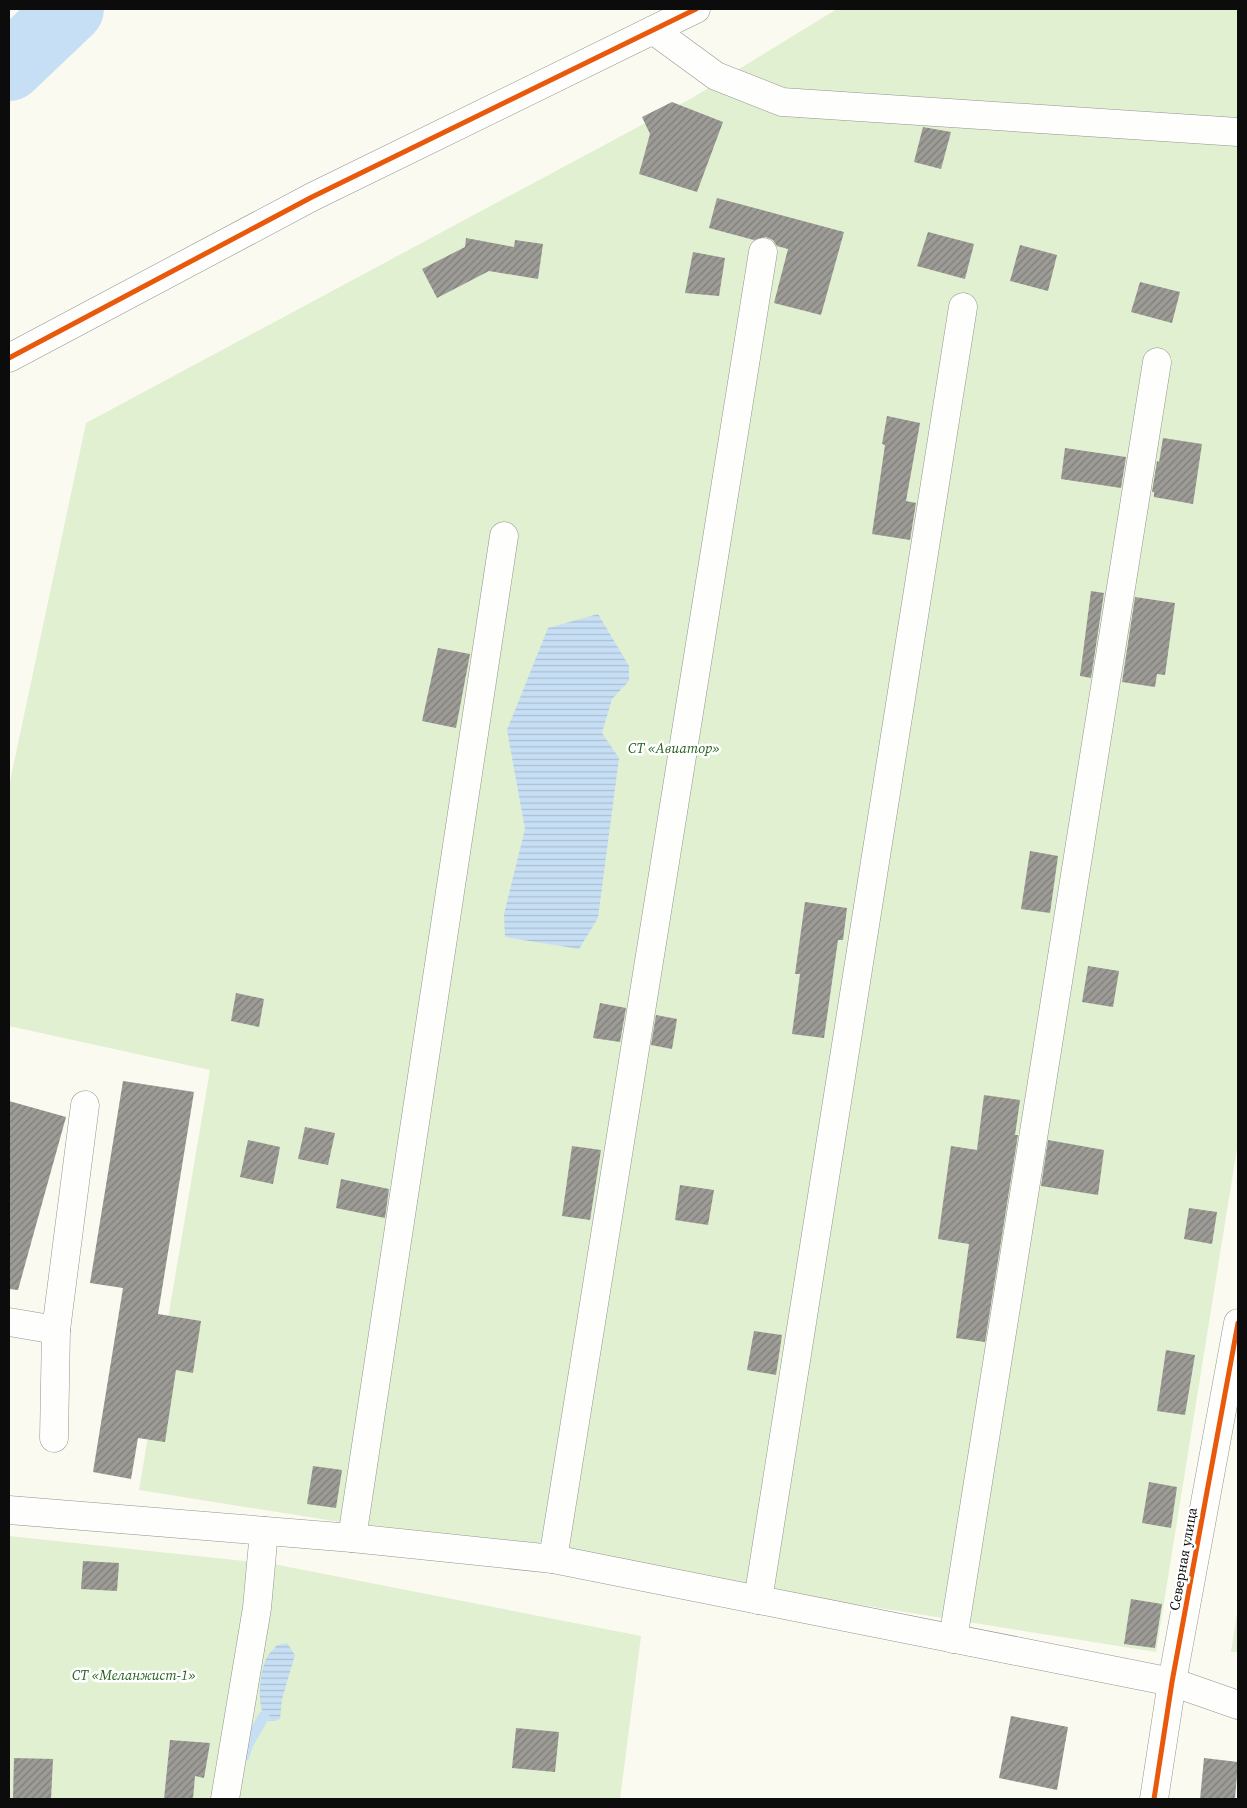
<svg xmlns="http://www.w3.org/2000/svg" width="1247" height="1808" font-family="'Source Serif 4',serif">
  <defs>
    <pattern id="water-rules" width="6" height="5" patternUnits="userSpaceOnUse" patternTransform="scale(1.25)"><rect width="6" height="5" fill="#c7dff4"/><path d="M0 2.5h6" fill="none" stroke="#aabed0"/></pattern>
    <pattern id="building-hatch" width="6" height="6" patternUnits="userSpaceOnUse" patternTransform="scale(1.25)"><rect width="6" height="6" fill="#9c9b96"/><path d="M-1 1l2-2M0 6l6-6M5 7l2-2" fill="none" stroke="#7e7d79"/></pattern>
  </defs>
  <rect width="100%" height="100%" fill="#fafaf0"/>
  <g fill="#e0f0d0">
    <path d="M 837,9 L 1238,9 L 1238,1142 L 1156,1652 L 139,1490 L 210,1070 L 9,1026 L 9,786 L 86,423 L 692,98 Z"/>
    <path d="M 9,1536 L 273,1564 L 641,1636 L 620,1799 L 9,1799 Z"/>
    <path d="M 1238,1607 L 1238,1652 L 1231,1652 Z"/>
  </g>
  <g fill="url(#water-rules)">
    <path d="M 598,614 L 629,666 L 629,681 L 612,699 L 602,733 L 619,758 L 598,918 L 579,949 L 505,937 L 504,914 L 525,829 L 507,730 L 548,628 Z"/>
    <path d="M 287,1643 L 295,1655 L 282,1699 L 280,1719 L 275,1721 L 267,1721 C 256,1707 259,1673 267,1657 C 269,1653 274,1649 277,1645 Z"/>
  </g>
  <g fill="none" stroke-linecap="round" stroke-linejoin="round">
    <path stroke="#c7dff4" stroke-width="11" d="M 244,1756 L 247,1746 L 264,1716"/>
    <path stroke="#c7dff4" stroke-width="68" d="M 9,67 L 70,9"/>
  </g>
  <g fill="url(#building-hatch)">
    <path d="M 672,102 L 723,122 L 697,192 L 639,174 L 650,134 L 642,117 Z"/>
    <path d="M 923,127 L 951,132 L 941,169 L 914,162 Z"/>
    <path d="M 717,198 L 844,232 L 821,315 L 774,303 L 788,249 L 777,246 L 773,240 L 766,237 L 754,240 L 709,228 Z"/>
    <path d="M 928,232 L 974,244 L 965,279 L 917,266 Z"/>
    <path d="M 466,238 L 514,247 L 515,240 L 543,244 L 538,279 L 489,271 L 437,298 L 422,269 L 465,247 Z"/>
    <path d="M 1020,245 L 1057,255 L 1048,291 L 1010,281 Z"/>
    <path d="M 693,252 L 725,258 L 719,296 L 685,293 Z"/>
    <path d="M 1140,282 L 1180,292 L 1172,323 L 1131,312 Z"/>
    <path d="M 887,416 L 920,423 L 906,501 L 916,503 L 910,540 L 872,534 L 885,445 L 882,444 Z"/>
    <path d="M 1163,438 L 1202,444 L 1193,504 L 1154,497 L 1154,492 L 1152,492 L 1157,461 L 1159,462 Z"/>
    <path d="M 1065,448 L 1126,457 L 1121,488 L 1061,479 Z"/>
    <path d="M 1091,591 L 1104,593 L 1091,678 L 1080,676 Z"/>
    <path d="M 1135,597 L 1175,603 L 1165,675 L 1157,674 L 1155,687 L 1122,682 Z"/>
    <path d="M 438,648 L 470,654 L 456,728 L 422,721 Z"/>
    <path d="M 1030,851 L 1058,856 L 1050,913 L 1021,909 Z"/>
    <path d="M 805,902 L 847,908 L 843,940 L 838,940 L 824,1038 L 792,1034 L 800,974 L 795,974 Z"/>
    <path d="M 1088,966 L 1119,971 L 1113,1007 L 1082,1002 Z"/>
    <path d="M 236,993 L 264,999 L 259,1027 L 231,1021 Z"/>
    <path d="M 600,1003 L 626,1008 L 620,1042 L 593,1038 Z"/>
    <path d="M 656,1015 L 677,1019 L 672,1049 L 651,1045 Z"/>
    <path d="M 123,1081 L 194,1092 L 158,1314 L 201,1321 L 193,1373 L 176,1370 L 165,1442 L 138,1438 L 131,1479 L 93,1472 L 123,1288 L 90,1283 Z"/>
    <path d="M 984,1095 L 1020,1100 L 1015,1135 L 1018,1135 L 985,1342 L 956,1338 L 969,1244 L 938,1239 L 951,1146 L 977,1150 Z"/>
    <path d="M 9,1101 L 66,1117 L 18,1290 L 9,1289 Z"/>
    <path d="M 305,1127 L 335,1133 L 328,1165 L 298,1159 Z"/>
    <path d="M 248,1140 L 280,1147 L 273,1184 L 240,1177 Z"/>
    <path d="M 1048,1140 L 1104,1150 L 1098,1195 L 1041,1186 Z"/>
    <path d="M 572,1146 L 601,1150 L 590,1220 L 562,1216 Z"/>
    <path d="M 341,1179 L 389,1189 L 385,1218 L 336,1208 Z"/>
    <path d="M 680,1185 L 714,1190 L 708,1225 L 675,1220 Z"/>
    <path d="M 1189,1208 L 1217,1212 L 1212,1244 L 1184,1239 Z"/>
    <path d="M 754,1331 L 782,1335 L 776,1375 L 747,1370 Z"/>
    <path d="M 1166,1350 L 1195,1355 L 1185,1415 L 1157,1411 Z"/>
    <path d="M 313,1466 L 342,1470 L 336,1508 L 307,1504 Z"/>
    <path d="M 1149,1482 L 1177,1487 L 1171,1528 L 1142,1523 Z"/>
    <path d="M 83,1561 L 119,1563 L 117,1591 L 81,1589 Z"/>
    <path d="M 1131,1599 L 1162,1604 L 1155,1648 L 1124,1644 Z"/>
    <path d="M 1011,1716 L 1068,1727 L 1057,1790 L 999,1778 Z"/>
    <path d="M 516,1728 L 559,1732 L 555,1772 L 512,1768 Z"/>
    <path d="M 170,1740 L 210,1743 L 204,1778 L 195,1776 L 193,1799 L 164,1799 Z"/>
    <path d="M 14,1758 L 53,1759 L 51,1799 L 13,1798 Z"/>
    <path d="M 1204,1758 L 1238,1762 L 1235,1799 L 1200,1799 Z"/>
  </g>
  <g fill="none" stroke-linecap="round" stroke-linejoin="round">
    <defs>
      <g id="minor">
        <path d="M 653,30 L 716,76 L 782,102 L 1238,132"/>
        <path d="M 9,358 L 312,197 L 696,9"/>
        <path d="M 9,1322 L 56,1330 L 54,1438"/>
        <path d="M 56,1330 L 85,1105"/>
        <path d="M 9,1510 L 352,1538 L 553,1559 L 1172,1682 L 1238,1705"/>
        <path d="M 352,1538 L 504,536"/>
        <path d="M 553,1559 L 763,252"/>
        <path d="M 758,1600 L 963,307"/>
        <path d="M 953,1639 L 1157,362"/>
        <path d="M 225,1799 L 257,1608 L 264,1531"/>
        <path d="M 1154,1799 L 1172,1682 L 1238,1323"/>
      </g>
    </defs>
    <use href="#minor" stroke="#93938f" stroke-width="29"/>
    <use href="#minor" stroke="#fefefd" stroke-width="28"/>
    <defs>
      <g id="cycleway">
        <path d="M 9,358 L 312,197 L 696,9"/>
        <path d="M 1154,1799 L 1172,1682 L 1238,1323"/>
      </g>
    </defs>
    <use href="#cycleway" stroke="#fff" stroke-width="8"/>
    <use href="#cycleway" stroke="#e8590c" stroke-width="5"/>
  </g>
  <g text-anchor="middle" dominant-baseline="central" stroke-width="5" stroke-linejoin="round" paint-order="stroke">
    <g font-size="14" font-style="italic" fill="#25611e" stroke="#fff">
      <text x="674" y="748">СТ «Авиатор»</text>
      <text x="134" y="1675">СТ «Меланжист-1»</text>
    </g>
    <g font-size="14" fill="#0c0c0c" stroke="#fff">
      <text transform="translate(1183 1559) rotate(-80)">Северная улица</text>
    </g>
  </g>
  <rect width="1247" height="1808" fill="none" stroke="#0c0c0c" stroke-width="20"/>
</svg>
